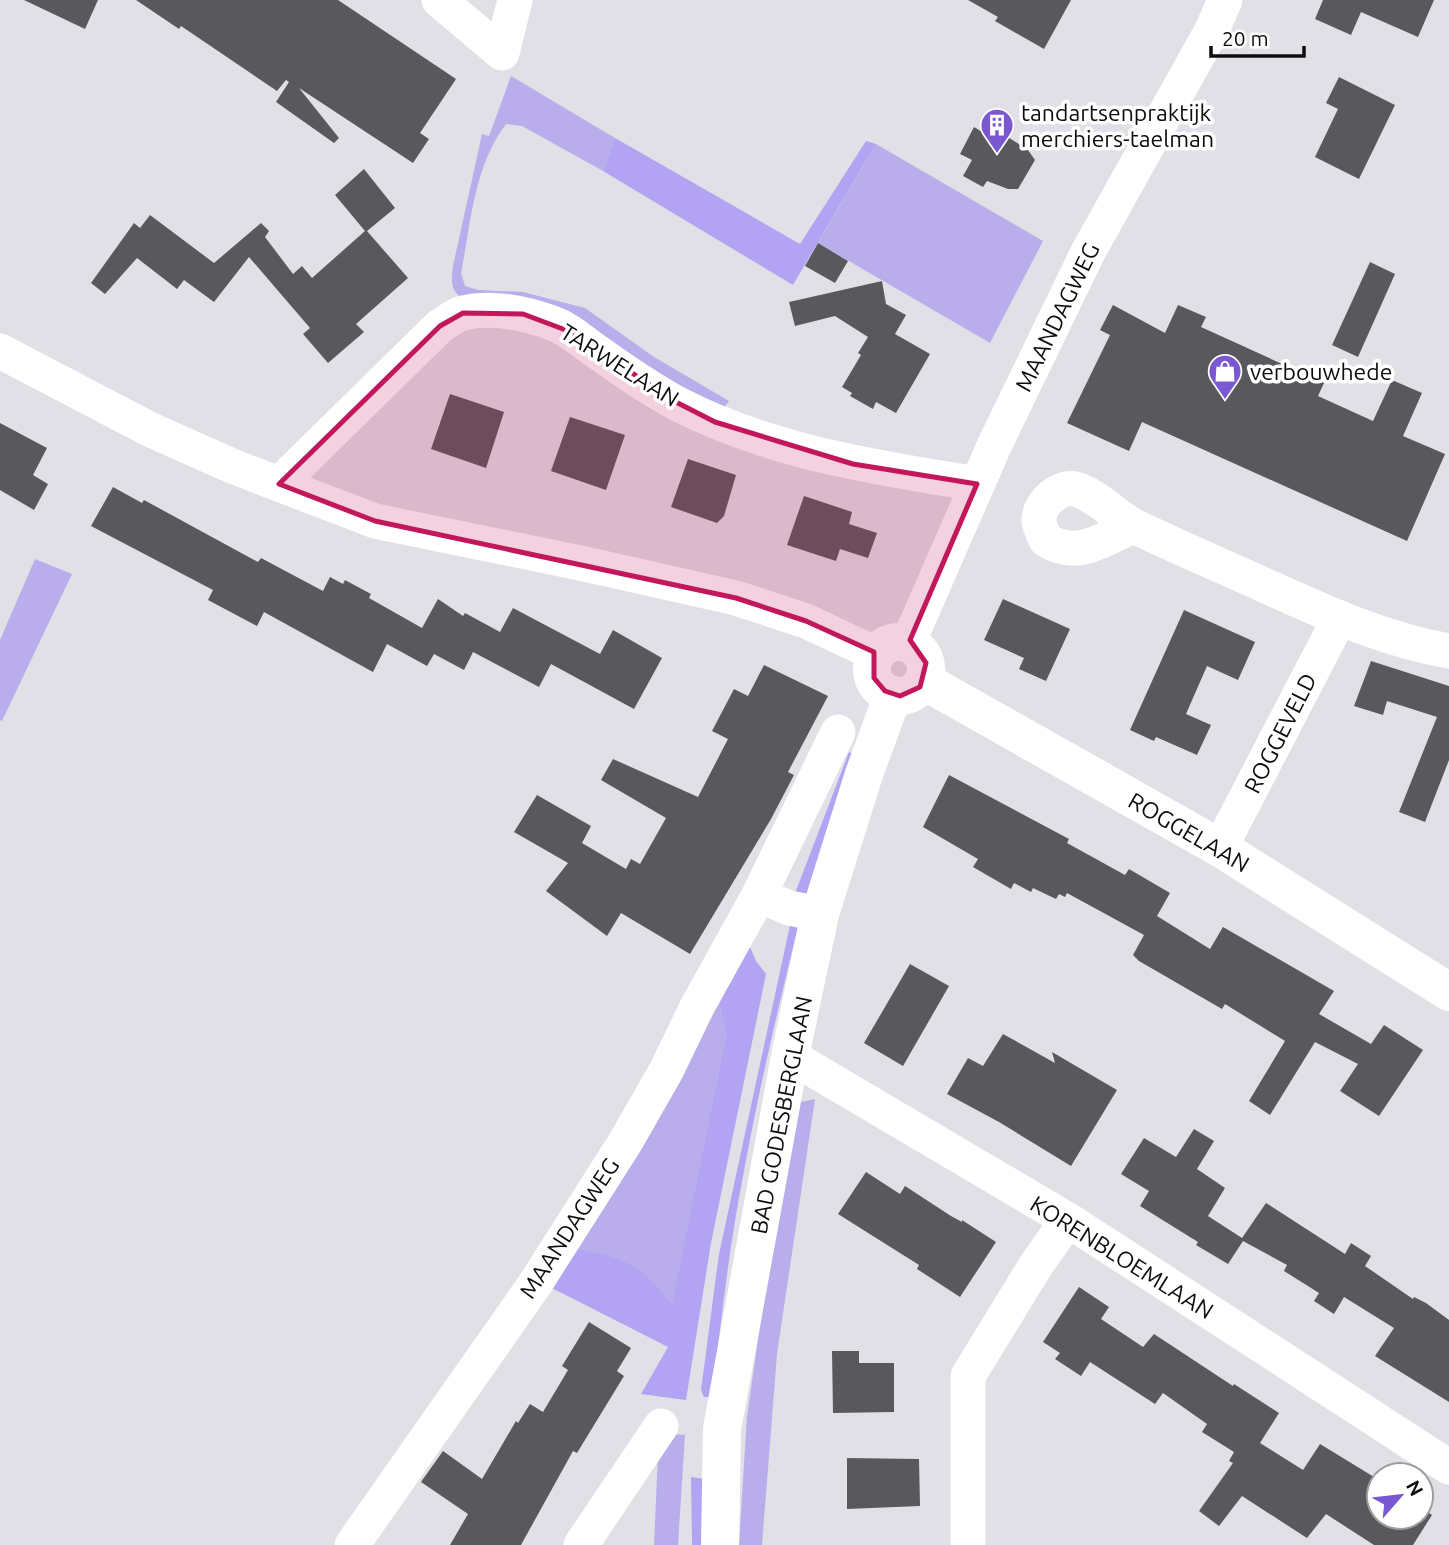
<svg xmlns="http://www.w3.org/2000/svg" width="1449" height="1545" font-family="Ubuntu,sans-serif">
  <rect width="100%" height="100%" fill="#e1e0e6"/>
  <g fill="#b9aeeb">
    <path d="M 511,76 L 615,138 L 603,171 L 522,126 L 506,124 C 474,166 471,223 461,273 L 465,286 L 478,290 L 523,292 L 585,308 L 654,357 L 729,401 L 721,412 L 464,299 C 450,292 451,280 453,266 L 482,134 L 489,136 Z"/>
    <path d="M 876,144 L 1043,241 L 990,343 L 818,243 Z"/>
    <path d="M 35,559 L 72,574 L 2,721 L 0,720 L 0,640 Z"/>
    <path d="M 721,981 L 720,1008 L 726,1034 L 672,1304 L 650,1279 L 568,1249 Z"/>
    <path d="M 815,1099 L 777,1354 L 762,1545 L 739,1545 L 747,1416 L 790,1118 L 796,1103 Z"/>
    <path d="M 672,1434 L 685,1435 L 678,1545 L 654,1545 L 658,1452 Z"/>
  </g>
  <g fill="#b2a3f3">
    <path d="M 615,138 L 800,244 L 866,141 L 876,144 L 793,285 L 603,171 Z"/>
    <path d="M 849,752 L 855,755 L 811,906 L 794,896 Z"/>
    <path d="M 792,916 L 798,927 C 778,1008 759,1089 744,1171 C 729,1246 721,1322 712,1397 L 704,1397 L 701,1390 L 719,1254 Z"/>
    <path d="M 750,947 L 756,961 L 766,974 L 711,1243 L 686,1400 L 641,1394 L 668,1347 L 546,1285 L 568,1249 C 600,1252 625,1257 650,1279 C 658,1286 664,1296 672,1303 L 726,1034 L 720,1008 L 721,981 Z"/>
    <path d="M 691,1477 L 711,1480 L 710,1545 L 692,1545 Z"/>
  </g>
  <g fill="#59595d">
    <path d="M 24,0 L 98,0 L 85,29 Z"/>
    <path d="M 136,0 L 338,0 L 456,79 L 420,133 L 429,139 L 413,163 L 299,88 L 339,138 L 334,143 L 276,102 L 289,82 L 286,80 L 277,91 L 181,26 L 179,29 Z"/>
    <path d="M 968,0 L 1071,0 L 1044,49 L 995,21 L 998,17 Z"/>
    <path d="M 1323,0 L 1434,0 L 1418,37 L 1361,12 L 1351,35 L 1315,19 Z"/>
    <path d="M 1339,77 L 1395,105 L 1359,179 L 1315,157 L 1338,109 L 1326,103 Z"/>
    <path d="M 974,127 L 987,135 L 992,127 L 1028,150 L 1035,160 L 1018,189 L 1008,189 L 987,181 L 983,187 L 963,176 L 972,160 L 960,154 Z"/>
    <path d="M 364,169 L 395,208 L 367,231 L 408,278 L 356,324 L 364,332 L 328,363 L 303,334 L 310,328 L 249,257 L 214,302 L 184,280 L 177,289 L 137,258 L 105,294 L 91,283 L 134,223 L 140,228 L 150,215 L 214,263 L 261,223 L 269,231 L 265,237 L 293,274 L 302,266 L 312,278 L 365,231 L 335,195 Z"/>
    <path d="M 818,243 L 848,261 L 835,283 L 805,266 Z"/>
    <path d="M 1370,262 L 1395,274 L 1358,357 L 1332,345 Z"/>
    <path d="M 882,281 L 886,304 L 906,315 L 895,334 L 930,354 L 896,413 L 876,402 L 873,409 L 850,396 L 852,393 L 842,387 L 861,355 L 858,353 L 868,337 L 835,316 L 795,326 L 789,302 Z"/>
    <path d="M 1113,305 L 1165,333 L 1178,305 L 1206,317 L 1201,327 L 1324,383 L 1318,396 L 1373,421 L 1392,380 L 1422,393 L 1403,436 L 1445,454 L 1407,541 L 1142,422 L 1129,451 L 1067,423 L 1110,335 L 1100,330 Z"/>
    <path d="M 450,394 L 504,412 L 486,468 L 431,449 Z"/>
    <path d="M 570,417 L 625,435 L 606,490 L 551,471 Z"/>
    <path d="M 0,423 L 47,448 L 33,475 L 48,484 L 34,510 L 0,490 Z"/>
    <path d="M 688,459 L 736,475 L 724,516 L 717,523 L 671,507 Z"/>
    <path d="M 113,487 L 142,503 L 144,500 L 258,562 L 261,558 L 323,591 L 330,577 L 343,584 L 345,580 L 371,594 L 369,598 L 422,628 L 438,599 L 463,616 L 465,613 L 500,632 L 513,608 L 600,654 L 613,630 L 662,658 L 634,709 L 551,664 L 539,687 L 473,652 L 464,670 L 434,654 L 427,666 L 387,644 L 373,672 L 264,612 L 257,626 L 208,600 L 213,590 L 91,526 Z"/>
    <path d="M 804,496 L 852,512 L 849,524 L 877,533 L 868,558 L 840,549 L 836,561 L 787,545 Z"/>
    <path d="M 1003,599 L 1070,629 L 1046,681 L 1019,669 L 1024,658 L 984,640 Z"/>
    <path d="M 1184,610 L 1255,642 L 1238,680 L 1207,666 L 1186,714 L 1211,725 L 1197,755 L 1156,737 L 1154,741 L 1130,730 Z"/>
    <path d="M 1371,661 L 1449,686 L 1449,760 L 1425,822 L 1399,812 L 1437,717 L 1387,701 L 1383,715 L 1354,706 Z"/>
    <path d="M 764,665 L 828,696 L 788,772 L 794,775 L 771,819 L 690,954 L 621,913 L 607,936 L 546,891 L 568,863 L 514,832 L 537,795 L 591,826 L 582,843 L 626,869 L 631,859 L 640,864 L 666,818 L 601,780 L 613,759 L 698,797 L 728,739 L 712,731 L 734,689 L 748,696 Z"/>
    <path d="M 949,775 L 1069,839 L 1067,843 L 1125,875 L 1129,869 L 1170,893 L 1157,916 L 1210,949 L 1223,927 L 1334,991 L 1319,1014 L 1371,1044 L 1384,1025 L 1423,1050 L 1379,1116 L 1340,1091 L 1358,1064 L 1315,1042 L 1270,1115 L 1249,1101 L 1285,1041 L 1225,1004 L 1222,1009 L 1139,961 L 1133,955 L 1144,935 L 1067,893 L 1065,897 L 1059,894 L 1056,899 L 1033,888 L 1031,892 L 1014,883 L 1011,889 L 973,867 L 978,859 L 923,827 Z"/>
    <path d="M 910,964 L 949,986 L 903,1066 L 864,1043 Z"/>
    <path d="M 1003,1034 L 1055,1063 L 1052,1052 L 1117,1090 L 1071,1166 L 999,1122 L 947,1094 L 968,1058 L 983,1066 Z"/>
    <path d="M 1194,1129 L 1214,1141 L 1197,1169 L 1225,1188 L 1208,1216 L 1242,1238 L 1266,1203 L 1345,1254 L 1351,1243 L 1371,1256 L 1365,1266 L 1413,1299 L 1414,1297 L 1426,1303 L 1449,1320 L 1449,1402 L 1375,1356 L 1394,1328 L 1344,1297 L 1334,1314 L 1314,1301 L 1319,1293 L 1284,1271 L 1287,1265 L 1243,1241 L 1228,1264 L 1196,1245 L 1198,1242 L 1140,1206 L 1149,1191 L 1121,1174 L 1144,1138 L 1176,1157 Z"/>
    <path d="M 866,1172 L 900,1194 L 905,1186 L 951,1216 L 962,1222 L 962,1220 L 996,1242 L 960,1297 L 917,1269 L 919,1265 L 838,1214 Z"/>
    <path d="M 1079,1287 L 1109,1307 L 1101,1319 L 1143,1347 L 1154,1334 L 1233,1386 L 1234,1384 L 1279,1413 L 1260,1443 L 1303,1470 L 1320,1444 L 1379,1480 L 1379,1517 L 1421,1517 L 1421,1508 L 1432,1515 L 1413,1545 L 1374,1545 L 1326,1514 L 1307,1538 L 1242,1496 L 1219,1526 L 1199,1511 L 1233,1463 L 1229,1461 L 1234,1452 L 1202,1432 L 1207,1424 L 1163,1393 L 1155,1404 L 1090,1362 L 1081,1376 L 1055,1359 L 1060,1353 L 1043,1342 Z"/>
    <path d="M 589,1322 L 631,1348 L 617,1371 L 624,1376 L 577,1453 L 573,1451 L 521,1545 L 450,1545 L 468,1514 L 421,1482 L 443,1451 L 482,1479 L 516,1421 L 518,1423 L 530,1404 L 543,1412 L 568,1370 L 562,1366 Z"/>
    <path d="M 832,1351 L 859,1351 L 859,1363 L 894,1363 L 894,1412 L 833,1413 Z"/>
    <path d="M 847,1458 L 919,1459 L 920,1506 L 847,1509 Z"/>
  </g>
  <g fill="none" stroke-linecap="round" stroke-linejoin="round">
    <g stroke="#fff" stroke-width="35">
      <path d="M 439,0 L 502,53 L 515,0"/>
      <path d="M 0,351 L 151,430 L 232,466 L 375,521 L 585,564 L 736,598 L 806,621 L 876,654"/>
      <path d="M 279,484 L 440,326 C 447,322 455,315 463,313 C 491,306 525,313 552,323 C 569,329 581,341 596,351 C 621,369 649,388 676,403 C 770,452 874,467 977,484"/>
      <path d="M 1134,526 C 1101,539 1080,560 1046,540 C 1043,534 1039,526 1039,520 C 1039,504 1059,485 1075,489 C 1098,495 1116,518 1138,528 C 1180,548 1222,566 1264,585 C 1324,612 1384,640 1449,651"/>
      <path d="M 908,643 L 995,444 L 1088,252 L 1212,30 L 1225,0"/>
      <path d="M 1220,848 L 1339,619"/>
      <path d="M 759,895 L 789,908 L 820,914"/>
      <path d="M 790,1056 L 1068,1220 L 1449,1467"/>
      <path d="M 352,1545 L 535,1284 L 626,1141 L 666,1071 L 697,1007 L 759,895 L 838,732"/>
      <path d="M 581,1545 L 661,1426"/>
      <path d="M 968,1545 L 968,1376 L 1036,1265 L 1068,1220"/>
    </g>
    <g stroke="#fff" stroke-width="38">
      <circle cx="899" cy="669" r="27"/>
      <path d="M 924,681 L 1220,848 L 1449,992"/>
      <path d="M 720,1545 L 722,1429 L 790,1056 L 820,914 L 864,774 L 893,695"/>
    </g>
  </g>
  <path fill="#c2185b" fill-opacity="0.2" stroke="#c2185b" stroke-width="5" stroke-linejoin="round" d="M 463,313 L 523,314 L 571,332 L 674,401 L 715,422 L 853,464 L 977,484 L 910,640 L 926,663 L 920,687 L 900,696 L 885,691 L 874,678 L 874,652 L 806,621 L 736,598 L 375,521 L 279,484 L 440,326 Z"/>
  <defs>
    <symbol id="building-pin" viewBox="-11 -11 22 30"><path d="M0 17L-7.5 6A9.5 9.5 0 1 1 7.5 6Z" fill="#7958d2" stroke="#fff"/><path d="M-4-6H4V6H1V3H-1V6H-4ZM-2.5-4.3h1.7v1.8h-1.7ZM.8-4.3h1.7v1.8H.8ZM-2.5-1h1.7V.8h-1.7ZM.8-1h1.7V.8H.8Z" fill="#fff"/></symbol>
    <symbol id="shop-pin" viewBox="-11 -11 22 30"><path d="M0 17L-7.5 6A9.5 9.5 0 1 1 7.5 6Z" fill="#7958d2" stroke="#fff"/><path d="M-5-2.5h2.3a2.7 3.5 0 0 1 5.4 0H5L5.5 6h-11ZM-1.5-2.5h3a1.5 2.3 0 0 0-3 0Z" fill="#fff"/></symbol>
  </defs>
  <g fill-rule="evenodd">
    <use href="#building-pin" x="978" y="106" width="38" height="52"/>
    <use href="#shop-pin" x="1206" y="352" width="38" height="52"/>
  </g>
  <g text-anchor="middle" dominant-baseline="central" stroke-width="7" stroke-linejoin="round" paint-order="stroke">
    <g font-size="23" fill="#0d0d0f" stroke="#fff" text-anchor="start">
      <text x="1021" y="112">tandartsenpraktijk<tspan x="1021" dy="26">merchiers-taelman</tspan></text>
      <text x="1250" y="371">verbouwhede</text>
    </g>
    <g font-size="23" fill="#0d0d0f" stroke="#fff">
      <text transform="translate(1057 317) rotate(-64)">MAANDAGWEG</text>
      <text transform="translate(620 365) rotate(32)">TARWELAAN</text>
      <text transform="translate(1280 733) rotate(-63)">ROGGEVELD</text>
      <text transform="translate(1189 832) rotate(30)">ROGGELAAN</text>
      <text transform="translate(781 1115) rotate(-79)">BAD GODESBERGLAAN</text>
      <text transform="translate(569 1228) rotate(-57)">MAANDAGWEG</text>
      <text transform="translate(1122 1257) rotate(32)">KORENBLOEMLAAN</text>
    </g>
  </g>
  <g transform="translate(1400 1496) rotate(62)"><circle r="33" fill="#ffffff" stroke="#9e9e9f" stroke-width="2"/>
  <path d="M0-5L12 26L0 18L-12 26Z" fill="#7958d2"/>
  <text y="-10" font-size="19" font-weight="bold" text-anchor="middle" fill="#0d0d0f">N</text>
  </g>
  <path d="M1211 46v10h93v-10" fill="none" stroke="#0d0d0f" stroke-width="3.5"/>
  <text x="1222" y="46" font-size="21" fill="#0d0d0f" stroke="#ffffff" stroke-width="5" paint-order="stroke">20 m</text>
</svg>
